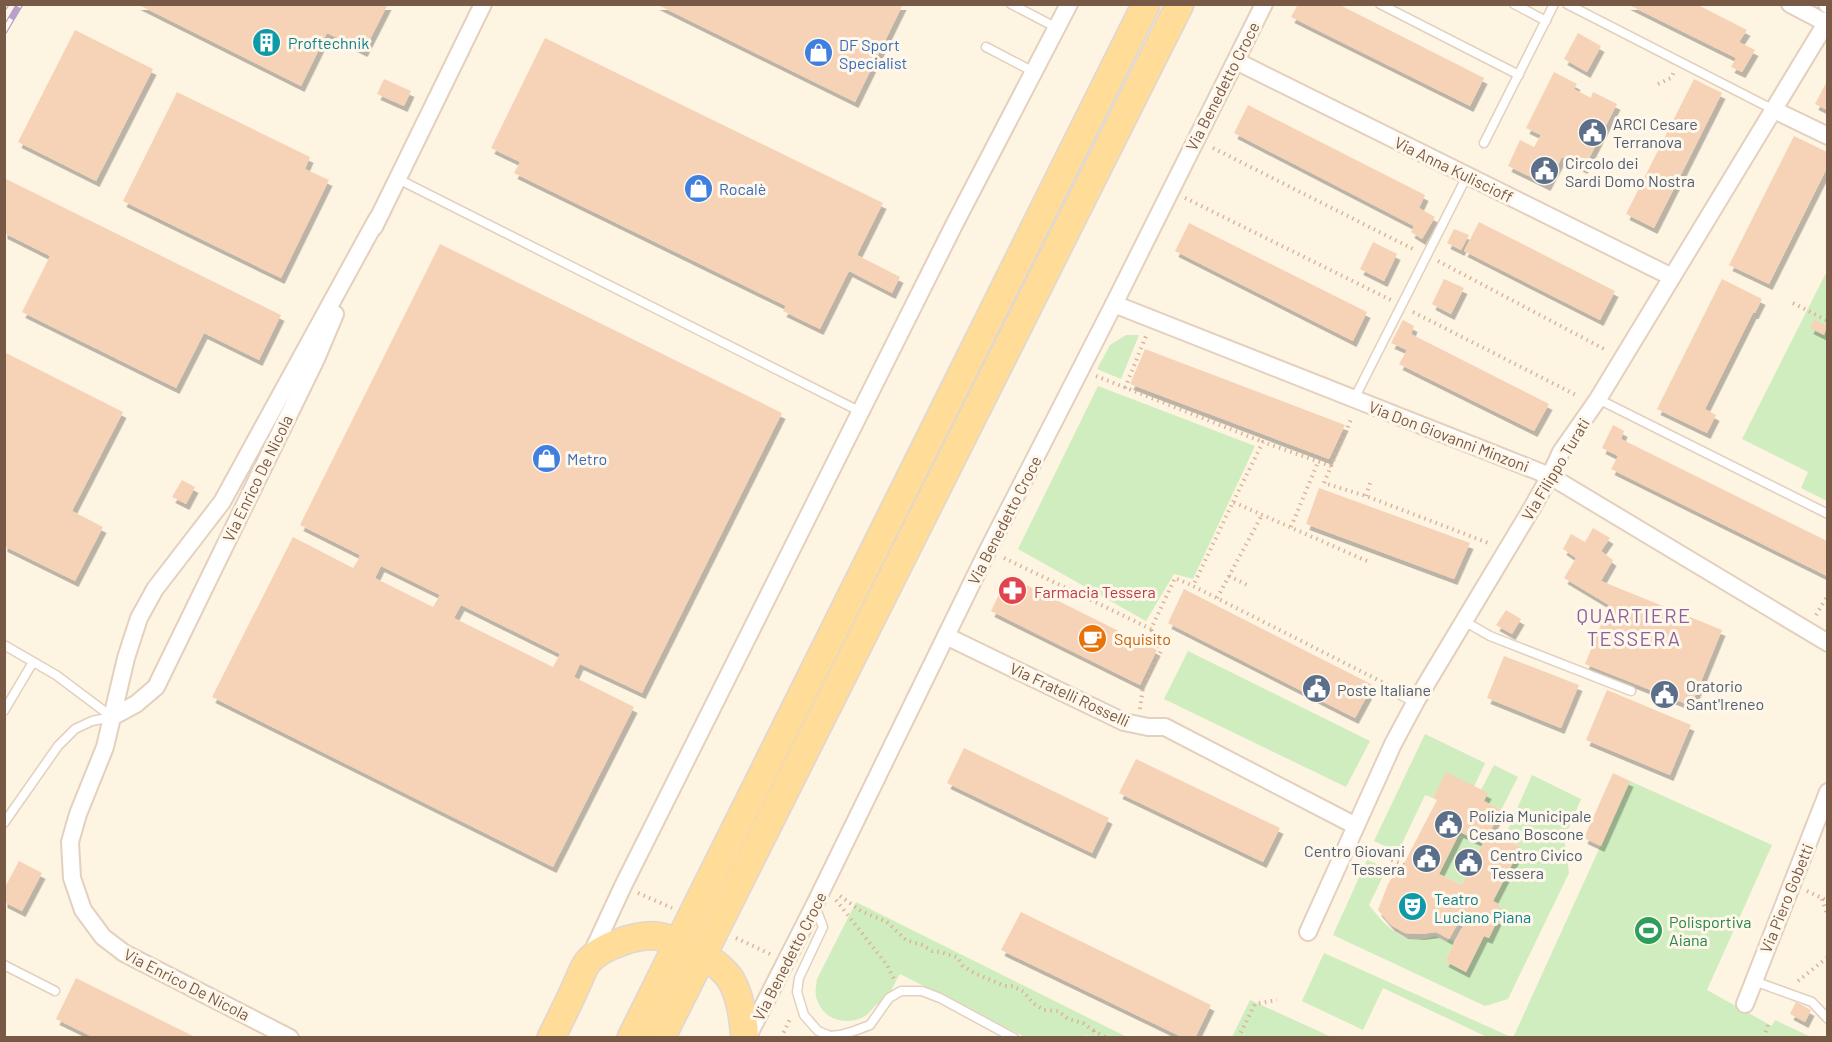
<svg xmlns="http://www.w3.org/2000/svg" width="1832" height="1042" font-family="Barlow,sans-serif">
  <defs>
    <filter id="shadow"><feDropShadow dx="3.5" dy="6" stdDeviation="0" flood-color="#0004"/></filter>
  </defs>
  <rect width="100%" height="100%" fill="#fef4e2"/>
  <g fill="#d0edbf">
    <path d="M 1827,271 L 1827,501 L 1801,488 L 1808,472 L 1742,439 Z"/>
    <path d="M 1126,335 L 1139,335 L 1121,379 L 1097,369 L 1110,345 Z"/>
    <path d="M 1098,386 L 1255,446 L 1193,579 L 1174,574 L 1146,621 L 1018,549 Z"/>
    <path d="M 1188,651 L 1370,741 L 1346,787 L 1164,699 Z"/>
    <path d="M 1425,734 L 1485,763 L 1474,787 L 1446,773 L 1433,798 L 1425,795 L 1398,852 L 1374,841 Z"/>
    <path d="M 1494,765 L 1518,777 L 1501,810 L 1484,801 L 1481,790 Z"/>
    <path d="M 1532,775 L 1581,799 L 1564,839 L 1569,873 L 1508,999 L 1485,1006 L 1333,935 L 1367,860 L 1387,868 L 1369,905 C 1386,927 1405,948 1435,936 L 1447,942 L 1449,939 L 1455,942 L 1445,961 L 1466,972 L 1484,936 L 1489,938 L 1498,919 L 1494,917 L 1500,905 L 1493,901 L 1521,847 L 1504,838 Z"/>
    <path d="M 1630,781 L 1772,845 L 1707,990 L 1772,1026 L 1775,1020 L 1811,1037 L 1513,1038 Z"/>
    <path d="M 1460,832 L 1483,843 L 1462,885 L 1439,874 Z"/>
    <path d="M 856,902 L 1127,1037 L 1090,1037 L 1085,1035 L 1084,1038 L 1025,1037 L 900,974 C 895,981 892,992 886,998 C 883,1001 878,1003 875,1006 C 871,1010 869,1014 865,1016 C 849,1026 825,1021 818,1002 C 814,994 816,987 817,979 Z"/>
    <path d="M 1324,953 L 1511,1037 L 1487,1037 L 1383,988 L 1363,1030 L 1302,1001 Z"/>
    <path d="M 1250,1000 L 1325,1034 L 1332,1037 L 1232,1037 Z"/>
  </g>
  <g fill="#f6d2b7" fill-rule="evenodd" filter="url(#shadow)">
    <path d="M 137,4 L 388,4 L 364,51 L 327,33 L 301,86 Z"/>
    <path d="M 656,4 L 903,4 L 855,102 Z"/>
    <path d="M 1298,4 L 1338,4 L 1484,78 L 1470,106 L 1291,17 Z"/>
    <path d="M 1627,4 L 1696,4 L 1747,30 L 1739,42 L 1755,50 L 1742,72 L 1731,67 L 1736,58 Z"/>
    <path d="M 75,30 L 153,69 L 96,181 L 18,142 Z"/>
    <path d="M 1578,33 L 1601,46 L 1587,72 L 1564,59 Z"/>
    <path d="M 545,38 L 883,203 L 857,255 L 900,277 L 892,293 L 849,271 L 820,329 L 783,311 L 786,306 L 514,173 L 520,162 L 491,148 Z"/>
    <path d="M 1554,72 L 1577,84 L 1574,89 L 1591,98 L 1593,92 L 1617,104 L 1584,168 L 1562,157 L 1547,185 L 1508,166 L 1520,140 L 1534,147 L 1541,135 L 1526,128 Z"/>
    <path d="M 384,79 L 411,91 L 404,106 L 377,94 Z"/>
    <path d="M 1694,79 L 1722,93 L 1654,228 L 1626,214 Z"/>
    <path d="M 1827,81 L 1827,110 L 1815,104 Z"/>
    <path d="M 177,92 L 310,157 L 305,169 L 329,180 L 281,278 L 123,201 Z"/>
    <path d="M 1248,105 L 1425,195 L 1419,208 L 1435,217 L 1422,239 L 1411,232 L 1414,226 L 1234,133 Z"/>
    <path d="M 1794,136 L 1827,152 L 1827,168 L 1769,284 L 1729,265 Z"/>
    <path d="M 4,178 L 281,315 L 259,360 L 204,333 L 176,388 L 22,312 L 50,256 L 4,233 Z"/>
    <path d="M 1479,222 L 1615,291 L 1600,320 L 1464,251 Z"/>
    <path d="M 1189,223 L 1367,312 L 1353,341 L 1175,251 Z"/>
    <path d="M 1454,229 L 1469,235 L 1461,250 L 1447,243 Z"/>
    <path d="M 1373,242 L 1397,254 L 1384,281 L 1360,269 Z"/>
    <path d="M 440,244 L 782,413 L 642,693 L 580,664 L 574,677 L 634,707 L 553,867 L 212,697 L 293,537 L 353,568 L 357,562 L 360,555 L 300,525 ZM 381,566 L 440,595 L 433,607 L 375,578 ZM 461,605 L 560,654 L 553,667 L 454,618 Z"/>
    <path d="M 1444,279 L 1464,288 L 1451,314 L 1432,304 Z"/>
    <path d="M 1722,279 L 1762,299 L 1755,313 L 1753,313 L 1705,409 L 1716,415 L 1707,433 L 1657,409 Z"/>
    <path d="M 1403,320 L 1414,326 L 1411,334 L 1549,404 L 1534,431 L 1399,364 L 1407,350 L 1391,343 Z"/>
    <path d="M 1814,320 L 1827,326 L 1824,335 L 1810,328 Z"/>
    <path d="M 1145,349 L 1345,425 L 1329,459 L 1130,384 Z"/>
    <path d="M 4,352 L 123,412 L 72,511 L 103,527 L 75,581 L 4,546 Z"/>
    <path d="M 1613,425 L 1624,431 L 1621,439 L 1827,541 L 1827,576 L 1611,469 L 1618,456 L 1602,448 Z"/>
    <path d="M 182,480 L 195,487 L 186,504 L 172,497 Z"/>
    <path d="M 1319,488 L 1470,543 L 1454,579 L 1306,524 Z"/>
    <path d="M 1593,528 L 1610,538 L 1601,551 L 1613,560 L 1601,581 L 1722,630 L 1691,706 L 1585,664 L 1609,605 L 1564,578 L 1576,558 L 1563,549 L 1571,534 L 1585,542 Z"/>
    <path d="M 1008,576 L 1157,650 L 1140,685 L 991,611 Z"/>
    <path d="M 1184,589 L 1373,685 L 1355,718 L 1168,623 Z"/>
    <path d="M 1506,610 L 1521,619 L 1512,634 L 1496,625 Z"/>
    <path d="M 1504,656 L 1579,685 L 1561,728 L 1487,698 Z"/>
    <path d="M 1607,690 L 1691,725 L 1670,775 L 1586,740 Z"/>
    <path d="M 964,748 L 1109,818 L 1092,853 L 947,783 Z"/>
    <path d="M 1136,759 L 1280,828 L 1263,862 L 1119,793 Z"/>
    <path d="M 1446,772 L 1488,793 L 1484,801 L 1501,810 L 1490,832 L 1521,847 L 1493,901 L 1500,905 L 1494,917 L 1498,919 L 1489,938 L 1484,936 L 1466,972 L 1445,961 L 1463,926 L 1458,923 L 1449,939 L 1436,932 L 1421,934 L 1405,933 L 1391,925 L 1378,910 L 1388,884 L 1395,873 L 1399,873 L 1437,800 L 1433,798 ZM 1460,832 L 1483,843 L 1462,885 L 1439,874 Z"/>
    <path d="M 1613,773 L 1630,781 L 1601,846 L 1584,838 Z"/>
    <path d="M 19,861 L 42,873 L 22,911 L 4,902 L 4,889 Z"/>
    <path d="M 1021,912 L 1211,1005 L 1195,1038 L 1184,1038 L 1001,950 Z"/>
    <path d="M 76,978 L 197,1038 L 95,1038 L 56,1019 Z"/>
    <path d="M 1796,1002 L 1811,1010 L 1805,1022 L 1790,1014 Z"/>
  </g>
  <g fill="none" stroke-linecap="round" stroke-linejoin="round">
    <defs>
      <g id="service">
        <path d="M 1011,4 L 1057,28"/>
        <path d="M 1380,4 L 1519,75"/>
        <path d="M 1514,4 L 1546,21"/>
        <path d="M 1567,4 L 1774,110"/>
        <path d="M 986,47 L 1034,72"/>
        <path d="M 1484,143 L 1554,4"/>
        <path d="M 396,178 L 861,412"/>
        <path d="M 1354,399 L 1467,176"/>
        <path d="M 1598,399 L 1828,514"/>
        <path d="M 1464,621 L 1490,636 L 1631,691"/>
        <path d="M 4,645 L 56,675 L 112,717"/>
        <path d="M 4,711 L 33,662"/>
        <path d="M 4,823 L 58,746 L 75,729 L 92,721 L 112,717"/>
        <path d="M 815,906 L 823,927 L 799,978 L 797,992 L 804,1015 L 818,1031 L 830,1036 L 840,1035 L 854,1031 L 870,1025 L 889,998 L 901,991 L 922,991 L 940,998 L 1014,1038"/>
        <path d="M 4,965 L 55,991"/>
        <path d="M 1754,981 L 1812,1002 L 1828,1019"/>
      </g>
      <path id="pedestrian" d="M 1401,693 L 1416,701"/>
      <g id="minor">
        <path d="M 1790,4 L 1828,24"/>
        <path d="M 1827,4 L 1828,5"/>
        <path d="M 1236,61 L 1672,277"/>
        <path d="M 1774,110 L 1828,136"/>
        <path d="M 374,227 L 483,4"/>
        <path d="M 1114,304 L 1550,476 L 1828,643"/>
        <path d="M 946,636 L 1124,722 L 1148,727 L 1165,727 L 1356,826"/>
        <path d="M 112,717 L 136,704 L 156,687 L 316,359 L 335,314"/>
        <path d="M 1308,932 L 1393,744 L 1416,701 L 1532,508 L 1550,476 L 1561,452 L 1598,399 L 1828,20"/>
        <path d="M 591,955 L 623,886 L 955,223 L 1069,4"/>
        <path d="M 1745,1004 L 1828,792"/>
        <path d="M 290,1038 L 124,953 L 103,937 L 83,910 L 72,878 L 70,842 L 78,814 L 105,747 L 126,658 L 139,618 L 155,589 L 222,502 L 377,219"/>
        <path d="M 747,1038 L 814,906 L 988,550 L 1114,304 L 1264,4"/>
      </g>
      <g id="primary">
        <path d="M 551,1038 C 560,1020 569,1002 577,984 C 580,977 583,969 587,963 C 600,946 641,932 662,937 C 682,942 720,962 731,980 C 741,998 743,1018 745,1038"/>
        <path d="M 631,1038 L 1146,4"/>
        <path d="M 661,1038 L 1180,4"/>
      </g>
    </defs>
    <use href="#service" stroke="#e3d0bd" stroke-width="11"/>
    <use href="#pedestrian" stroke="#e3d0bd" stroke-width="15"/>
    <use href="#minor" stroke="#e3d0bd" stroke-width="20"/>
    <use href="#primary" stroke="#dfd7d3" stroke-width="30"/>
    <g stroke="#dbb59a" stroke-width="4" stroke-dasharray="1.5 4.5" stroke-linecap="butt">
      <path d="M 1658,84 L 1671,78 L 1674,72"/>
      <path d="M 1213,148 L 1415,250"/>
      <path d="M 1185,198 L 1391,300"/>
      <path d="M 1438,261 L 1606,350"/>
      <path d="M 1793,303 L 1828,321"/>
      <path d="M 1413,312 L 1578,396"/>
      <path d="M 1096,376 L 1263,442"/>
      <path d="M 1125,388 L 1146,336"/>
      <path d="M 1331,466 L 1352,417"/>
      <path d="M 1366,496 L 1370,483"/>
      <path d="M 1233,502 L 1263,442 L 1331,466 L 1324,483 L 1366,496 L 1491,544"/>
      <path d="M 1291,527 L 1318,462"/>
      <path d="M 1004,558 L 1151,629 L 1175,578 L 1193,586"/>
      <path d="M 1367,561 L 1233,502 L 1193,586 L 1388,685"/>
      <path d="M 1229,576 L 1247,585"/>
      <path d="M 1217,598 L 1262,515"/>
      <path d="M 1816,615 L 1828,595"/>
      <path d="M 1140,709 L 1143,687 L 1161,651 L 1151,629"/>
      <path d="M 1364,848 L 1404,865"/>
      <path d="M 1807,891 L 1828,901"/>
      <path d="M 638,893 L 672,908"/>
      <path d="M 840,896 L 861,911 L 887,922 L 906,940 L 922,945 L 932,951 L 940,952 L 957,957 L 963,966 L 974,973 L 1005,986 L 1013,986 L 1024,992 L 1033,1003 L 1044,1010 L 1058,1011 L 1068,1019 L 1083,1023 L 1094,1031"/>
      <path d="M 1822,899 L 1828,917"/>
      <path d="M 836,900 L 887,965 L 895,981"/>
      <path d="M 736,938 L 770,954"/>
      <path d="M 1828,950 L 1828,954"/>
      <path d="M 1798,981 L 1828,957"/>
      <path d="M 781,1038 L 791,1017"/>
      <path d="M 1094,1038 L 1094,1031 L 1107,1038"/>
      <path d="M 1238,1038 L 1255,1004 L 1277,1000"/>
      <path d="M 1764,1038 L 1768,1024"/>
    </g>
    <use href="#service" stroke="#fff" stroke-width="8"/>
    <use href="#pedestrian" stroke="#fff" stroke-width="12"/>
    <use href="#minor" stroke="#fff" stroke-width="16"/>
    <use href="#primary" stroke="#ffdc98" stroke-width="27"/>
    <defs>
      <g id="rail">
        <path d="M 4,7 L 6,4"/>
        <path d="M 4,31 L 20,4"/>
      </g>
    </defs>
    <use href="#rail" stroke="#b7a0c9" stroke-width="7"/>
    <use href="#rail" stroke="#fff7ea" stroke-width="4.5" stroke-dasharray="14" stroke-linecap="butt"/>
  </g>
  <defs>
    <symbol id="building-disc" viewBox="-11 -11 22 22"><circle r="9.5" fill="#0f9aa8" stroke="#fff7ea"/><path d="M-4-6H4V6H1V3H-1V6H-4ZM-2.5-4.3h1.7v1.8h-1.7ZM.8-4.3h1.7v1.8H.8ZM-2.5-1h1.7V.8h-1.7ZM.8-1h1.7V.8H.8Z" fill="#fff"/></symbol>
    <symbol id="shop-disc" viewBox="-11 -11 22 22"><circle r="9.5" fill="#3f7fe0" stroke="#fff7ea"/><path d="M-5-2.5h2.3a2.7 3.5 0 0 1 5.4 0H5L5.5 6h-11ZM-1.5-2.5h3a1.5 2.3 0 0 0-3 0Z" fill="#fff"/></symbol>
    <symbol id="civic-disc" viewBox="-11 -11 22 22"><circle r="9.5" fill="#5c6f8a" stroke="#fff7ea"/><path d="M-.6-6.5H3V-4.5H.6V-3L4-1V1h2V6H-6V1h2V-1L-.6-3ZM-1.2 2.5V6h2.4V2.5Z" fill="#fff"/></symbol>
    <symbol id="pharmacy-disc" viewBox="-11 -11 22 22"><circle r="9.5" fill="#e0444e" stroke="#fff7ea"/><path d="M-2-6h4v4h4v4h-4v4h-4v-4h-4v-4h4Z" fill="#fff"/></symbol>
    <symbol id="cafe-disc" viewBox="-11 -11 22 22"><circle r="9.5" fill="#e8710a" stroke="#fff7ea"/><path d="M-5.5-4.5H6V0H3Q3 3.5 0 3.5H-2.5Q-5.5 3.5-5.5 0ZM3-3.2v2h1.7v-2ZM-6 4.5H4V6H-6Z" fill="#fff"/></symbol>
    <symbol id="theatre-disc" viewBox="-11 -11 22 22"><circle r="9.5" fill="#0f9aa8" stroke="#fff7ea"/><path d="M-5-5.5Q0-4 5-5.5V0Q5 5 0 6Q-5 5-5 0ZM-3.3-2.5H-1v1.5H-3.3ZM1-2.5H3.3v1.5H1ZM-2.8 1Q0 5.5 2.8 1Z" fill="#fff"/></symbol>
    <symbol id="stadium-disc" viewBox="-11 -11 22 22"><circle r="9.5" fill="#2e9e5b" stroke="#fff7ea"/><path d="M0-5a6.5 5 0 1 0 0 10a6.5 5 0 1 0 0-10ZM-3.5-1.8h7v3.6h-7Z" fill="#fff"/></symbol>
  </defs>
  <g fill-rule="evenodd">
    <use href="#building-disc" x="250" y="26" width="33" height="33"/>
    <use href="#shop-disc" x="802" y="36" width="33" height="33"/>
    <use href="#civic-disc" x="1576" y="116" width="33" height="33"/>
    <use href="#civic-disc" x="1528" y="154" width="33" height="33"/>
    <use href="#shop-disc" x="682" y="172" width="33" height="33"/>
    <use href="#shop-disc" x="530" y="442" width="33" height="33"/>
    <use href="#pharmacy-disc" x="996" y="574" width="33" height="33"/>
    <use href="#cafe-disc" x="1076" y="622" width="33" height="33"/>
    <use href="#civic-disc" x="1300" y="672" width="33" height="33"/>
    <use href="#civic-disc" x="1648" y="678" width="33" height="33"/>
    <use href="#civic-disc" x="1432" y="808" width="33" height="33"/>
    <use href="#civic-disc" x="1410" y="842" width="33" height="33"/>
    <use href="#civic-disc" x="1452" y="846" width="33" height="33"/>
    <use href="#theatre-disc" x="1396" y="890" width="33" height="33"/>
    <use href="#stadium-disc" x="1632" y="914" width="33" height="33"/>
  </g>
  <g text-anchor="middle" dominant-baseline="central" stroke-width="6" stroke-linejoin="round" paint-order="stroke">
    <g font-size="16" fill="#0d838f" stroke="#fff7ea" text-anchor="start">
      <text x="288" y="42">Proftechnik</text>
      <text x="1434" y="898">Teatro<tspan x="1434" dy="18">Luciano Piana</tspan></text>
    </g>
    <g font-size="16" fill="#366cbe" stroke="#fff7ea" text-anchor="start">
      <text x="839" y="44">DF Sport<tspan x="839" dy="18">Specialist</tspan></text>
      <text x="719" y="188">Rocalè</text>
      <text x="567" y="458">Metro</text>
    </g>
    <g font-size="16" fill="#785946" stroke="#fff7ea">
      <text transform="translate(1222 86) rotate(-63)">Via Benedetto Croce</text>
      <text transform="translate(1454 169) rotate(26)">Via Anna Kuliscioff</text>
      <text transform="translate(1449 436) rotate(21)">Via Don Giovanni Minzoni</text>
      <text transform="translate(1555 469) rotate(-59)">Via Filippo Turati</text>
      <text transform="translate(257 478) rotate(-64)">Via Enrico De Nicola</text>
      <text transform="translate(1004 520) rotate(-63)">Via Benedetto Croce</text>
      <text transform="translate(1070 694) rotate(25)">Via Fratelli Rosselli</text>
      <text transform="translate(1786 898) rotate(-68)">Via Piero Gobetti</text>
      <text transform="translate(789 956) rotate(-63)">Via Benedetto Croce</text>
      <text transform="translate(187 984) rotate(27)">Via Enrico De Nicola</text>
    </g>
    <g font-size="16" fill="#4e5e75" stroke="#fff7ea" text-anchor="start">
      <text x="1613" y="123">ARCI Cesare<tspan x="1613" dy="18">Terranova</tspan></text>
      <text x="1565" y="162">Circolo dei<tspan x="1565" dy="18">Sardi Domo Nostra</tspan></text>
      <text x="1686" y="685">Oratorio<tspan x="1686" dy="18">Sant'Ireneo</tspan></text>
      <text x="1337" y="689">Poste Italiane</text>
      <text x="1469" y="815">Polizia Municipale<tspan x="1469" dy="18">Cesano Boscone</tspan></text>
      <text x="1405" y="850" text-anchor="end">Centro Giovani<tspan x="1405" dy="18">Tessera</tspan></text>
      <text x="1490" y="854">Centro Civico<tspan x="1490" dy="18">Tessera</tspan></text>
    </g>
    <g font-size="16" fill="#be3a42" stroke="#fff7ea" text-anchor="start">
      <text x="1034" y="591">Farmacia Tessera</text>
    </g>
    <g font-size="16" fill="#c56008" stroke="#fff7ea" text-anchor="start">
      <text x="1114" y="638">Squisito</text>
    </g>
    <g font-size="16" fill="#27864d" stroke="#fff7ea" text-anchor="start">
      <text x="1669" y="921">Polisportiva<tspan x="1669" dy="18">Aiana</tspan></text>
    </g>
    <g font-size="20" letter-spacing="1.5" fill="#8a619c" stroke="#fff7ea">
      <text x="1634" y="615">QUARTIERE<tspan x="1634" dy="23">TESSERA</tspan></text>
    </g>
  </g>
  <rect width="1832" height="1042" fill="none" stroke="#785946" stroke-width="12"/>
</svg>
